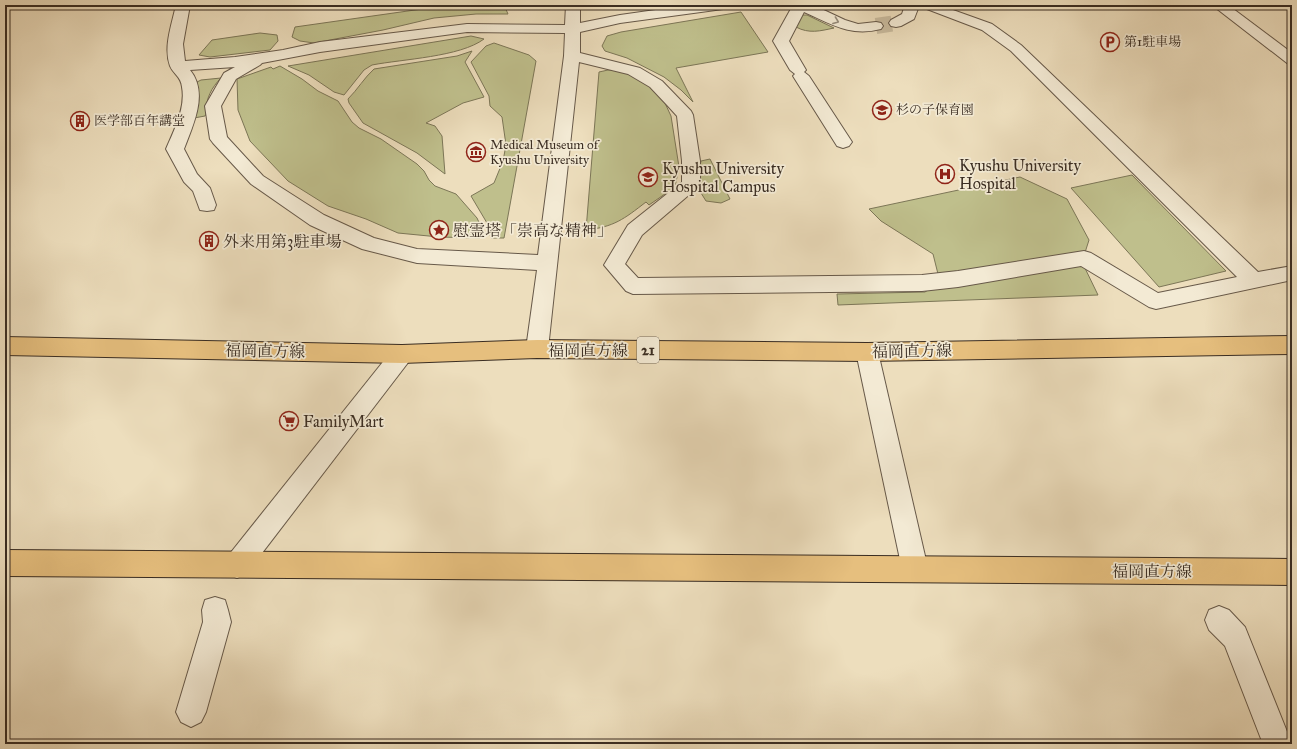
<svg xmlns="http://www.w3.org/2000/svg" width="1297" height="749" font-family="'IM FELL Great Primer','Noto Serif JP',serif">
  <rect width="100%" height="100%" fill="#eddebd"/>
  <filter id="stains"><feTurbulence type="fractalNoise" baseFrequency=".005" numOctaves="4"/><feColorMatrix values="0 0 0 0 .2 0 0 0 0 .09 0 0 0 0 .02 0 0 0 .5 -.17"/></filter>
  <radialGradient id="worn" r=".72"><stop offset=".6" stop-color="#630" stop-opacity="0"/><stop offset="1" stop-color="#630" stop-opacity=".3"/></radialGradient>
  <g fill="#bfbf8c" stroke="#7c7657">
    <path d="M 450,5 L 504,5 L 508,14 L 476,14 L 434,18 L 383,30 L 314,43 L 300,41 L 292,37 L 295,27 Z"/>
    <path d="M 741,12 L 768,52 L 676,68 L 693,102 L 681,90 L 664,77 L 627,58 L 605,51 L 602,46 L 607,36 L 621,32 Z"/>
    <path d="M 802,15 L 807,15 L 834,28 C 820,31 809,34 796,27 Z"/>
    <path d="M 260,33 L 277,35 L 278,41 L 270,50 L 210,57 L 199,55 L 212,40 Z"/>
    <path d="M 471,36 L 484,39 C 460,57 403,59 372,65 L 364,70 L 344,95 L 334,92 L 309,75 L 288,66 Z"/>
    <path d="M 494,43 L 529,55 L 536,61 L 504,238 L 491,238 L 487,223 L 471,196 L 494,183 L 503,161 L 506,145 L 502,117 L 490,106 L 489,96 L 471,62 L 486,46 Z"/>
    <path d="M 472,51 L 465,62 L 484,97 L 463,103 L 426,123 L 435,126 L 442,136 L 445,174 L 417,153 L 363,123 L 349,103 L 348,99 C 358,89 364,78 374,69 L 457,56 Z"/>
    <path d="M 280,66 L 302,79 L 318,91 L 338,101 L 352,122 L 359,128 L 381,139 L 417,164 L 424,171 L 429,180 L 435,186 L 456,194 L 477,218 L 483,231 L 480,238 L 439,237 L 398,233 L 366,219 L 328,206 L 288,181 L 250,141 L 238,110 L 237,79 L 271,67 L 273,69 Z"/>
    <path d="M 608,70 L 619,70 L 652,85 L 664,101 L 671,116 L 679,167 L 675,187 L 649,205 L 646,202 C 624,219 614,227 586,230 L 599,72 Z"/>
    <path d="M 221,78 C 212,87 205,99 207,112 L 205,116 L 194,118 L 198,89 L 197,82 L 201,80 Z"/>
    <path d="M 710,159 L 730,199 L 721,203 L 706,201 L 696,185 L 701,161 Z"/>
    <path d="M 1132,175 L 1226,271 L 1159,287 L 1071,188 Z"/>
    <path d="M 1020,177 L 1067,199 L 1089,240 L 1082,262 L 1098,295 L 838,305 L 837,294 L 925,292 L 940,282 L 933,254 L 881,221 L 869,209 Z"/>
  </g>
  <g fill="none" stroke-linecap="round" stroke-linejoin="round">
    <path stroke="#c9bb9e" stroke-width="16" stroke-dasharray="16 8" stroke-linecap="butt" d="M 876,26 L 896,23"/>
    <defs>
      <g id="minor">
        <path d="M 176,5 L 190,5 L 183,44 L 185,61 L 235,57 L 283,50 L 320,42 L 467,24 L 565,25 L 566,5 L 580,5 L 580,23 L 620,15 L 691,5 L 730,5 L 728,8 L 723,9 L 620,23 L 580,32 L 580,53 L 640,68 L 662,81 L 691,111 L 693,115 L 700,161 L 700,184 L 697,188 L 642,235 L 625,264 L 638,278 L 922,275 L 958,271 L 1084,251 L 1091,253 L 1158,293 L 1237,277 L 1011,51 L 982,30 L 919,6 L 914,19 L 901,26 L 896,27 L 891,26 L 889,23 L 891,20 L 902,14 L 905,5 L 939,5 L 992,24 L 1021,45 L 1258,272 L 1292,266 L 1292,280 L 1156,309 L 1149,307 L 1081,266 L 958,287 L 922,291 L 633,294 L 626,291 L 604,265 L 628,225 L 682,182 L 682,161 L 677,116 L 667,105 L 650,87 L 628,74 L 579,62 L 548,349 L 545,355 L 537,358 L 529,355 L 526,349 L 537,270 L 417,263 L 362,249 L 310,225 L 251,184 L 213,143 L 210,139 L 205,106 L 224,73 L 235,67 L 190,70 C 209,93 193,125 184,149 L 197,174 L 210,188 L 216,205 L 214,210 L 207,211 L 200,210 L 193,191 L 184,182 L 166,149 C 174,130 186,108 182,87 C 181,76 173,74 170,66 C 163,47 172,24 176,5 ZM 467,32 L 565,33 L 564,56 L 538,255 L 417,249 L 374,238 L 324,215 L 263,176 L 227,137 L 221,106 L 236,79 L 260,65 L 262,63 L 320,52 Z"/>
        <path d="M 793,5 L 813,5 L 845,20 L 858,24 L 876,22 L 881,23 L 883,26 L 881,29 C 850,37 831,24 804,12 L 789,41 L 806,70 L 804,72 L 809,76 L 852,142 L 849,146 L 843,148 L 837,146 L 793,76 L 795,74 L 790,70 L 773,41 Z"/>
        <path d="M 1212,5 L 1228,5 L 1292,53 L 1292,65 L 1287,63 Z"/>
        <path d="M 867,343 L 875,346 L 878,352 L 928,569 L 924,578 L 915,582 L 906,578 L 902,569 L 856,352 L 859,346 Z"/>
        <path d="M 402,345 L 410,348 L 413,354 L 410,360 L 246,574 L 237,578 L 228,574 L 224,565 L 228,556 L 394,348 Z"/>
        <path d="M 215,597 L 225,600 L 228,610 L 231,622 L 206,712 L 201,722 L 191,727 L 181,722 L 176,712 L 203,622 L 202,610 L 205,600 Z"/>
        <path d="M 1219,606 L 1229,610 L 1245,627 L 1292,744 L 1263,744 L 1225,646 L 1209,630 L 1205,620 L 1209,610 Z"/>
      </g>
      <g id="major">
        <path d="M 1292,336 L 1292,354 L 867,361 L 537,358 L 402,363 L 5,355 L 5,337 L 402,345 L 537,340 L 867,343 Z"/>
        <path d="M 5,550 L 1292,559 L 1292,585 L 5,576 Z"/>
      </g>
    </defs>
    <use href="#minor" stroke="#675949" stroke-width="2"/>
    <use href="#major" stroke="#3a2d22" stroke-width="2"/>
    <use href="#minor" fill="#f3ead4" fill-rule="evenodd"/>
    <use href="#major" fill="#e6bf7e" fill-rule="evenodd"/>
  </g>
  <defs><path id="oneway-chevron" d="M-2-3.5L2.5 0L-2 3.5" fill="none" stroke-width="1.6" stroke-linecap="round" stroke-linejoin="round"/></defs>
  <use stroke="#968c7b" href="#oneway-chevron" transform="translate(836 21) rotate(21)"/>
  <defs>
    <symbol id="parking-ring" viewBox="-11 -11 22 22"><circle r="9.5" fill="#f3ead4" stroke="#8f2418" stroke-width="1.5"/><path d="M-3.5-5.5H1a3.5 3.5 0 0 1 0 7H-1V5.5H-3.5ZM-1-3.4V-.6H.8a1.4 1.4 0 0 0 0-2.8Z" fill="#8f2418"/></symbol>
    <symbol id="school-ring" viewBox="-11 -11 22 22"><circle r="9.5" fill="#f3ead4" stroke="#8f2418" stroke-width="1.5"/><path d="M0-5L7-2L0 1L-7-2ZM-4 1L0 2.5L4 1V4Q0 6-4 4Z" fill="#8f2418"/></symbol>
    <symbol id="building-ring" viewBox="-11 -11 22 22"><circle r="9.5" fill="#f3ead4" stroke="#8f2418" stroke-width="1.5"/><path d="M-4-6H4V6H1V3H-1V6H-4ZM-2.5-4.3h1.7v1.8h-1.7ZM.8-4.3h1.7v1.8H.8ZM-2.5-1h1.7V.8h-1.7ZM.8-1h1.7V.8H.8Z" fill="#8f2418"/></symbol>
    <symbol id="museum-ring" viewBox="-11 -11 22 22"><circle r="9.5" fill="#f3ead4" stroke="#8f2418" stroke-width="1.5"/><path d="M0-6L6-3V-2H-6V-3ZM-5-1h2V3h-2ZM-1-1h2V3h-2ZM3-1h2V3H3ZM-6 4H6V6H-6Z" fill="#8f2418"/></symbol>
    <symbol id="hospital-ring" viewBox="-11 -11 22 22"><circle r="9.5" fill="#f3ead4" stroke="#8f2418" stroke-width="1.5"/><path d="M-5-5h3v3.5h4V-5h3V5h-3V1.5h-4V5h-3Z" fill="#8f2418"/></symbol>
    <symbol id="university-ring" viewBox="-11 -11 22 22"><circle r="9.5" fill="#f3ead4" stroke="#8f2418" stroke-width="1.5"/><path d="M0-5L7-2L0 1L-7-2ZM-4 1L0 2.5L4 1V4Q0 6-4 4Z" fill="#8f2418"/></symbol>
    <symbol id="sight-ring" viewBox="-11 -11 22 22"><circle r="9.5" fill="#f3ead4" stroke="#8f2418" stroke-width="1.5"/><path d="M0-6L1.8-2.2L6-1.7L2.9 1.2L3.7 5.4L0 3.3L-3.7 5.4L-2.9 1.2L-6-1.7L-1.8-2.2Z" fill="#8f2418"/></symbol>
    <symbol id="supermarket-ring" viewBox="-11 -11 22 22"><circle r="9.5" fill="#f3ead4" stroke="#8f2418" stroke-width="1.5"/><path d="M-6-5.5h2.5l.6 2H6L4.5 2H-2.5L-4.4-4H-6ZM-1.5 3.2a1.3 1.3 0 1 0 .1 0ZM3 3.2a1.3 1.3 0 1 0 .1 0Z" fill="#8f2418"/></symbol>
  </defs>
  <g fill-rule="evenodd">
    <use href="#parking-ring" x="1099" y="31" width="22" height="22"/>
    <use href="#school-ring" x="871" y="99" width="22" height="22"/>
    <use href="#building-ring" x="69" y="110" width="22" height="22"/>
    <use href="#museum-ring" x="465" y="141" width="22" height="22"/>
    <use href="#hospital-ring" x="934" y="163" width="22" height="22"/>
    <use href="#university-ring" x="637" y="166" width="22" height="22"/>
    <use href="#sight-ring" x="428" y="219" width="22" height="22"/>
    <use href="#building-ring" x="198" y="230" width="22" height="22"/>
    <use href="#supermarket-ring" x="278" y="410" width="22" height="22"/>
  </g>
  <g text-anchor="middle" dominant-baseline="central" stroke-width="3.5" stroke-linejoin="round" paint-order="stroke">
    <g font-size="13" fill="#3a2d22" stroke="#f3ead4" text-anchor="start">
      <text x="1124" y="42">第1駐車場</text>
      <text x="896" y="110">杉の子保育園</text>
      <text x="94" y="121">医学部百年講堂</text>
      <text x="490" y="145">Medical Museum of<tspan x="490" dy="15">Kyushu University</tspan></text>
    </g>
    <rect fill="#f3ead4" stroke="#726657" stroke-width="1" x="637" y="337" width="22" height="26" rx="3"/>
    <g font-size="15" font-weight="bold" fill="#3a2d22">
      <text x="648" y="350">21</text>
    </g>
    <g font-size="16" fill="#3a2d22" stroke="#f3ead4" text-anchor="start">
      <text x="959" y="165">Kyushu University<tspan x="959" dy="18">Hospital</tspan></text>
      <text x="662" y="168">Kyushu University<tspan x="662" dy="18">Hospital Campus</tspan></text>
      <text x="453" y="230">慰霊塔「崇高な精神」</text>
      <text x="223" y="241">外来用第3駐車場</text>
      <text x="303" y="421">FamilyMart</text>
    </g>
    <g font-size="16" fill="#3a2d22" stroke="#f3ead4">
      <text x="588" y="350">福岡直方線</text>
      <text transform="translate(265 351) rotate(1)">福岡直方線</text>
      <text transform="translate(912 351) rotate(-1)">福岡直方線</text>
      <text x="1152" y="571">福岡直方線</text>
    </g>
  </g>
  <rect width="1297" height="749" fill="none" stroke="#eddebd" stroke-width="20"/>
  <rect x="6" y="6" width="1285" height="737" fill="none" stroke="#3a2d22" stroke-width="2"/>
  <rect x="10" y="10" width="1277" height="729" fill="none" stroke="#3a2d22"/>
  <rect width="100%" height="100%" filter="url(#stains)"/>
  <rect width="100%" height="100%" fill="url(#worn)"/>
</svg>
